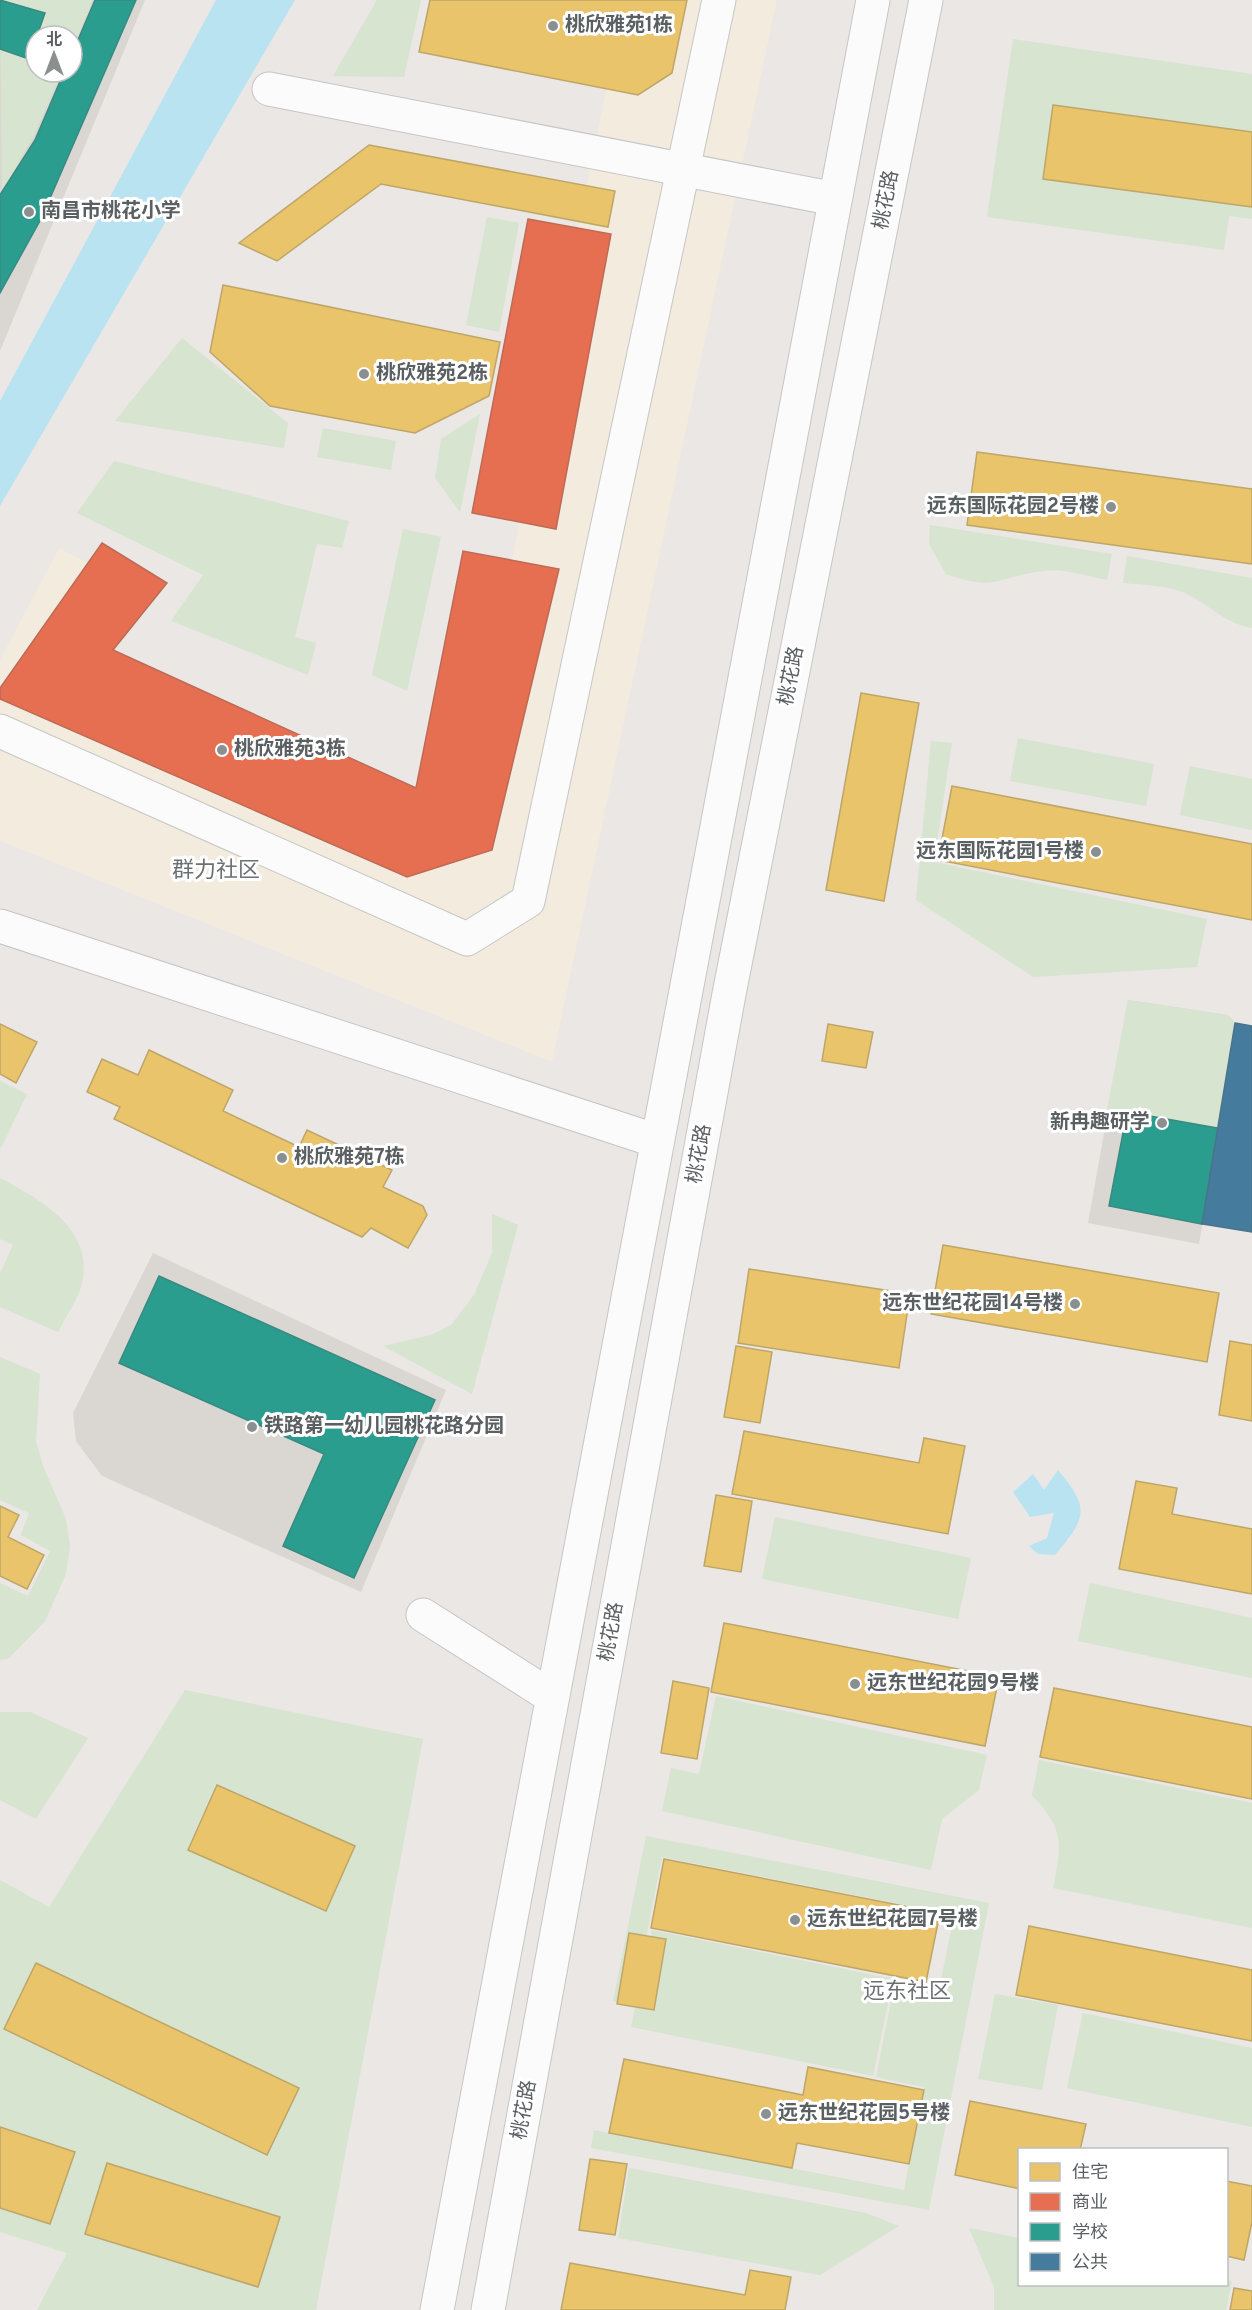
<svg xmlns="http://www.w3.org/2000/svg" width="1252" height="2310" font-family="Overpass,'Noto Sans SC',sans-serif">
  <rect width="100%" height="100%" fill="#eae7e4"/>
  <path fill="#f3ebdd" d="M 624,0 L 777,0 L 552,1062 L 0,841 L 0,660 L 59,548 L 116,577 L 51,687 L 461,813 Z"/>
  <g fill="#dad7d2" fill-rule="evenodd">
    <path d="M 0,0 L 145,0 L 0,351 ZM 36,36 L 72,36 L 72,72 L 36,72 Z"/>
    <path d="M 1128,1000 L 1228,1015 L 1235,1023 L 1199,1244 L 1088,1223 Z"/>
    <path d="M 153,1253 L 446,1390 L 361,1592 L 102,1476 L 76,1441 L 73,1413 Z"/>
  </g>
  <g fill="#d6e4d0">
    <path d="M 0,0 L 93,0 L 72,49 L 72,36 L 36,36 L 36,72 L 62,72 L 32,139 L 2,191 Z"/>
    <path d="M 377,0 L 421,0 L 404,77 L 333,76 Z"/>
    <path d="M 1013,39 L 1252,74 L 1252,219 L 1229,216 L 1224,250 L 987,217 Z"/>
    <path d="M 487,217 L 519,223 L 499,332 L 466,325 Z"/>
    <path d="M 182,338 L 288,423 L 284,448 L 115,421 Z"/>
    <path d="M 480,414 L 460,512 L 435,478 L 441,439 Z"/>
    <path d="M 323,428 L 396,441 L 391,470 L 317,457 Z"/>
    <path d="M 114,461 L 349,521 L 342,548 L 317,544 L 295,637 L 316,643 L 308,675 L 171,621 L 203,575 L 77,513 Z"/>
    <path d="M 930,525 L 1112,554 L 1107,580 C 1086,576 1063,568 1042,571 C 996,577 996,592 946,574 L 929,544 Z"/>
    <path d="M 403,529 L 441,537 L 407,691 L 372,675 Z"/>
    <path d="M 1127,556 L 1252,578 L 1252,628 C 1226,624 1210,605 1187,594 C 1168,585 1144,585 1123,583 Z"/>
    <path d="M 1018,738 L 1154,764 L 1146,806 L 1010,781 Z"/>
    <path d="M 931,741 L 952,743 L 934,862 L 1207,919 L 1197,967 L 1033,977 L 916,900 Z"/>
    <path d="M 1190,766 L 1252,779 L 1252,830 L 1180,815 Z"/>
    <path d="M 1128,1000 L 1228,1015 L 1235,1023 L 1218,1128 L 1107,1110 Z"/>
    <path d="M 0,1081 L 27,1094 L 1,1148 L 0,1148 Z"/>
    <path d="M 0,1178 C 41,1200 97,1230 81,1287 C 76,1302 65,1318 58,1332 L 0,1307 L 0,1274 L 13,1245 L 0,1239 Z"/>
    <path d="M 492,1214 L 518,1225 L 472,1394 L 383,1346 L 431,1335 L 451,1325 L 474,1295 L 492,1253 Z"/>
    <path d="M 0,1357 L 40,1374 L 36,1441 L 43,1466 L 66,1519 L 70,1546 L 66,1574 L 45,1621 L 8,1659 L 0,1660 L 0,1583 L 28,1596 L 50,1551 L 21,1535 L 29,1513 L 0,1500 Z"/>
    <path d="M 775,1517 L 971,1558 L 958,1619 L 762,1579 Z"/>
    <path d="M 1090,1583 L 1252,1618 L 1252,1678 L 1078,1641 Z"/>
    <path d="M 185,1690 L 423,1739 L 316,2310 L 37,2310 L 67,2253 L 0,2232 L 0,1880 L 49,1907 Z"/>
    <path d="M 716,1696 L 987,1755 L 979,1790 L 942,1819 L 931,1870 L 662,1811 L 671,1768 L 699,1774 Z"/>
    <path d="M 0,1712 L 30,1712 L 88,1738 L 36,1819 L 0,1800 Z"/>
    <path d="M 1039,1760 L 1252,1803 L 1252,1928 L 1053,1888 C 1062,1842 1065,1831 1032,1795 Z"/>
    <path d="M 646,1836 L 989,1903 L 929,2210 L 591,2148 L 594,2130 L 904,2190 L 924,2087 L 876,2077 L 893,1991 L 937,1999 L 951,1931 L 946,1913 L 662,1857 L 633,2004 L 613,2001 Z"/>
    <path d="M 652,1930 L 893,1979 L 873,2076 L 631,2027 Z"/>
    <path d="M 995,1994 L 1058,2005 L 1042,2090 L 978,2079 Z"/>
    <path d="M 1083,2013 L 1252,2048 L 1252,2127 L 1067,2088 Z"/>
    <path d="M 629,2168 L 866,2213 L 899,2226 L 820,2275 L 618,2238 Z"/>
    <path d="M 969,2228 L 1019,2238 L 1020,2284 L 1226,2284 L 1227,2280 L 1232,2281 L 1226,2310 L 994,2310 L 994,2287 Z"/>
  </g>
  <g fill="#bae3f2">
    <path d="M 216,0 L 295,0 L 0,506 L 0,401 Z"/>
    <path d="M 1058,1470 C 1091,1509 1086,1518 1055,1555 L 1038,1554 L 1029,1546 L 1047,1538 L 1054,1513 L 1030,1517 L 1013,1492 L 1033,1474 L 1044,1490 Z"/>
  </g>
  <g fill="#e9c46a" stroke="#bea668" stroke-width="1.5">
    <path d="M 430,0 L 687,0 L 672,73 L 638,95 L 419,52 Z"/>
    <path d="M 1053,105 L 1252,132 L 1252,207 L 1043,179 Z"/>
    <path d="M 369,145 L 615,191 L 608,227 L 381,184 L 277,261 L 239,243 Z"/>
    <path d="M 223,285 L 500,342 L 489,396 L 415,433 L 270,406 L 210,352 Z"/>
    <path d="M 977,452 L 1252,489 L 1252,564 L 967,525 Z"/>
    <path d="M 116,658 L 362,768 L 328,842 L 82,732 Z"/>
    <path d="M 861,693 L 919,703 L 884,901 L 826,890 Z"/>
    <path d="M 952,786 L 1252,844 L 1252,920 L 938,860 Z"/>
    <path d="M 0,1024 L 37,1042 L 16,1083 L 0,1074 Z"/>
    <path d="M 828,1024 L 873,1032 L 866,1068 L 822,1061 Z"/>
    <path d="M 149,1050 L 233,1090 L 223,1111 L 299,1147 L 307,1130 L 392,1170 L 383,1187 L 423,1206 L 427,1215 L 408,1248 L 371,1228 L 362,1237 L 114,1119 L 120,1107 L 87,1092 L 102,1059 L 138,1075 Z"/>
    <path d="M 943,1245 L 1219,1293 L 1207,1362 L 931,1314 Z"/>
    <path d="M 749,1269 L 910,1294 L 899,1368 L 738,1343 Z"/>
    <path d="M 1230,1341 L 1252,1345 L 1252,1421 L 1219,1415 Z"/>
    <path d="M 736,1346 L 772,1352 L 760,1423 L 724,1417 Z"/>
    <path d="M 744,1431 L 919,1463 L 924,1438 L 965,1446 L 948,1534 L 732,1494 Z"/>
    <path d="M 1136,1481 L 1177,1488 L 1172,1514 L 1252,1529 L 1252,1594 L 1119,1569 Z"/>
    <path d="M 716,1495 L 752,1501 L 741,1572 L 704,1566 Z"/>
    <path d="M 0,1506 L 19,1515 L 8,1537 L 44,1555 L 27,1589 L 0,1576 Z"/>
    <path d="M 724,1623 L 999,1677 L 985,1746 L 711,1692 Z"/>
    <path d="M 673,1681 L 709,1688 L 697,1759 L 661,1753 Z"/>
    <path d="M 1054,1688 L 1252,1727 L 1252,1799 L 1040,1757 Z"/>
    <path d="M 217,1785 L 355,1846 L 326,1911 L 188,1850 Z"/>
    <path d="M 664,1859 L 940,1913 L 926,1982 L 651,1928 Z"/>
    <path d="M 1029,1926 L 1252,1970 L 1252,2041 L 1016,1995 Z"/>
    <path d="M 629,1933 L 666,1939 L 654,2010 L 617,2004 Z"/>
    <path d="M 36,1963 L 299,2088 L 267,2155 L 4,2029 Z"/>
    <path d="M 624,2059 L 803,2095 L 808,2067 L 924,2090 L 909,2164 L 797,2143 L 792,2168 L 609,2133 Z"/>
    <path d="M 970,2101 L 1086,2124 L 1080,2150 L 1020,2150 L 1020,2189 L 955,2175 Z"/>
    <path d="M 0,2127 L 75,2152 L 50,2224 L 0,2208 Z"/>
    <path d="M 590,2159 L 627,2164 L 615,2235 L 579,2230 Z"/>
    <path d="M 107,2163 L 280,2217 L 258,2287 L 85,2234 Z"/>
    <path d="M 1226,2181 L 1252,2186 L 1252,2222 L 1244,2260 L 1226,2256 Z"/>
    <path d="M 570,2263 L 745,2295 L 750,2270 L 791,2277 L 785,2310 L 561,2310 Z"/>
    <path d="M 1234,2288 L 1252,2291 L 1252,2310 L 1230,2310 Z"/>
  </g>
  <g fill="#e76f51" stroke="#bd6a56" stroke-width="1.5">
    <path d="M 528,219 L 611,234 L 556,529 L 472,513 Z"/>
    <path d="M 102,543 L 167,583 L 113,650 L 416,788 L 463,551 L 559,569 L 492,850 L 407,877 L 0,699 L 0,688 Z"/>
  </g>
  <g fill="#2a9d8f" stroke="#388a82" stroke-width="1.5">
    <path d="M 0,0 L 45,13 L 29,59 L 0,49 Z"/>
    <path d="M 95,0 L 136,0 L 41,219 L 0,293 L 0,195 L 35,140 L 64,72 L 72,72 L 72,54 Z"/>
    <path d="M 1127,1112 L 1218,1128 L 1202,1224 L 1109,1206 Z"/>
    <path d="M 159,1276 L 435,1400 L 354,1578 L 283,1546 L 324,1454 L 119,1363 Z"/>
  </g>
  <path fill="#457b9d" stroke="#4b738b" stroke-width="1.5" d="M 1235,1023 L 1252,1026 L 1252,1232 L 1202,1224 Z"/>
  <g fill="none" stroke-linecap="round" stroke-linejoin="round">
    <defs>
      <g id="street">
        <path d="M 269,89 L 835,199"/>
        <path d="M 0,731 L 467,939 L 528,901 L 719,0"/>
        <path d="M 0,926 L 657,1141"/>
        <path d="M 423,1615 L 552,1697"/>
      </g>
      <g id="secondary">
        <path d="M 437,2310 L 873,0"/>
        <path d="M 488,2310 L 729,994 L 926,0"/>
      </g>
    </defs>
    <use href="#street" stroke="#c6c6c6" stroke-width="35"/>
    <use href="#secondary" stroke="#c6c6c5" stroke-width="35"/>
    <use href="#street" stroke="#fcfbfb" stroke-width="33"/>
    <use href="#secondary" stroke="#fcfbfb" stroke-width="33"/>
  </g>
  <g fill="#8c8f90" stroke="#fff" stroke-width="2">
    <circle cx="553" cy="26" r="6"/>
    <circle cx="29" cy="212" r="6"/>
    <circle cx="364" cy="374" r="6"/>
    <circle cx="1111" cy="507" r="6"/>
    <circle cx="222" cy="750" r="6"/>
    <circle cx="1096" cy="852" r="6"/>
    <circle cx="1162" cy="1123" r="6"/>
    <circle cx="282" cy="1158" r="6"/>
    <circle cx="1075" cy="1304" r="6"/>
    <circle cx="252" cy="1427" r="6"/>
    <circle cx="855" cy="1684" r="6"/>
    <circle cx="795" cy="1920" r="6"/>
    <circle cx="766" cy="2114" r="6"/>
  </g>
  <g text-anchor="middle" dominant-baseline="central" stroke-width="6" stroke-linejoin="round" paint-order="stroke">
    <g font-size="20" font-weight="bold" fill="#5a5f62" stroke="#fff" text-anchor="start">
      <text x="565" y="26">桃欣雅苑1栋</text>
      <text x="41" y="212">南昌市桃花小学</text>
      <text x="376" y="374">桃欣雅苑2栋</text>
      <text x="1099" y="507" text-anchor="end">远东国际花园2号楼</text>
      <text x="234" y="750">桃欣雅苑3栋</text>
      <text x="1084" y="852" text-anchor="end">远东国际花园1号楼</text>
      <text x="1150" y="1123" text-anchor="end">新冉趣研学</text>
      <text x="294" y="1158">桃欣雅苑7栋</text>
      <text x="1063" y="1304" text-anchor="end">远东世纪花园14号楼</text>
      <text x="264" y="1427">铁路第一幼儿园桃花路分园</text>
      <text x="867" y="1684">远东世纪花园9号楼</text>
      <text x="807" y="1920">远东世纪花园7号楼</text>
      <text x="778" y="2114">远东世纪花园5号楼</text>
    </g>
    <g font-size="20" fill="#5a5f62" stroke="#fff">
      <text transform="translate(887 200) rotate(-79)">桃花路</text>
      <text transform="translate(792 676) rotate(-79)">桃花路</text>
      <text transform="translate(700 1154) rotate(-80)">桃花路</text>
      <text transform="translate(612 1632) rotate(-80)">桃花路</text>
      <text transform="translate(525 2110) rotate(-80)">桃花路</text>
    </g>
    <g font-size="22" fill="#6b7173" stroke="#fff">
      <text x="216" y="871">群力社区</text>
      <text x="907" y="1992">远东社区</text>
    </g>
  </g>
  <rect x="1018" y="2148" width="210" height="138" fill="#ffffff" stroke="#bdbfc0" stroke-width="1.5"/>
  <rect x="1030" y="2163" width="30" height="18" fill="#e9c46a" stroke="#bdbfc0" stroke-width="1.5"/>
  <text x="1072" y="2178" font-size="18" fill="#5a5f62">住宅</text>
  <rect x="1030" y="2193" width="30" height="18" fill="#e76f51" stroke="#bdbfc0" stroke-width="1.5"/>
  <text x="1072" y="2208" font-size="18" fill="#5a5f62">商业</text>
  <rect x="1030" y="2223" width="30" height="18" fill="#2a9d8f" stroke="#bdbfc0" stroke-width="1.5"/>
  <text x="1072" y="2238" font-size="18" fill="#5a5f62">学校</text>
  <rect x="1030" y="2253" width="30" height="18" fill="#457b9d" stroke="#bdbfc0" stroke-width="1.5"/>
  <text x="1072" y="2268" font-size="18" fill="#5a5f62">公共</text>
  <g transform="translate(54 54)"><circle r="28" fill="#ffffff" stroke="#bdbfc0" stroke-width="1.5"/>
  <path d="M0-4.5L10 22L0 15L-10 22Z" fill="#8c8f90"/>
  <text y="-9" font-size="16" font-weight="bold" text-anchor="middle" fill="#5a5f62">北</text>
  </g>
</svg>
